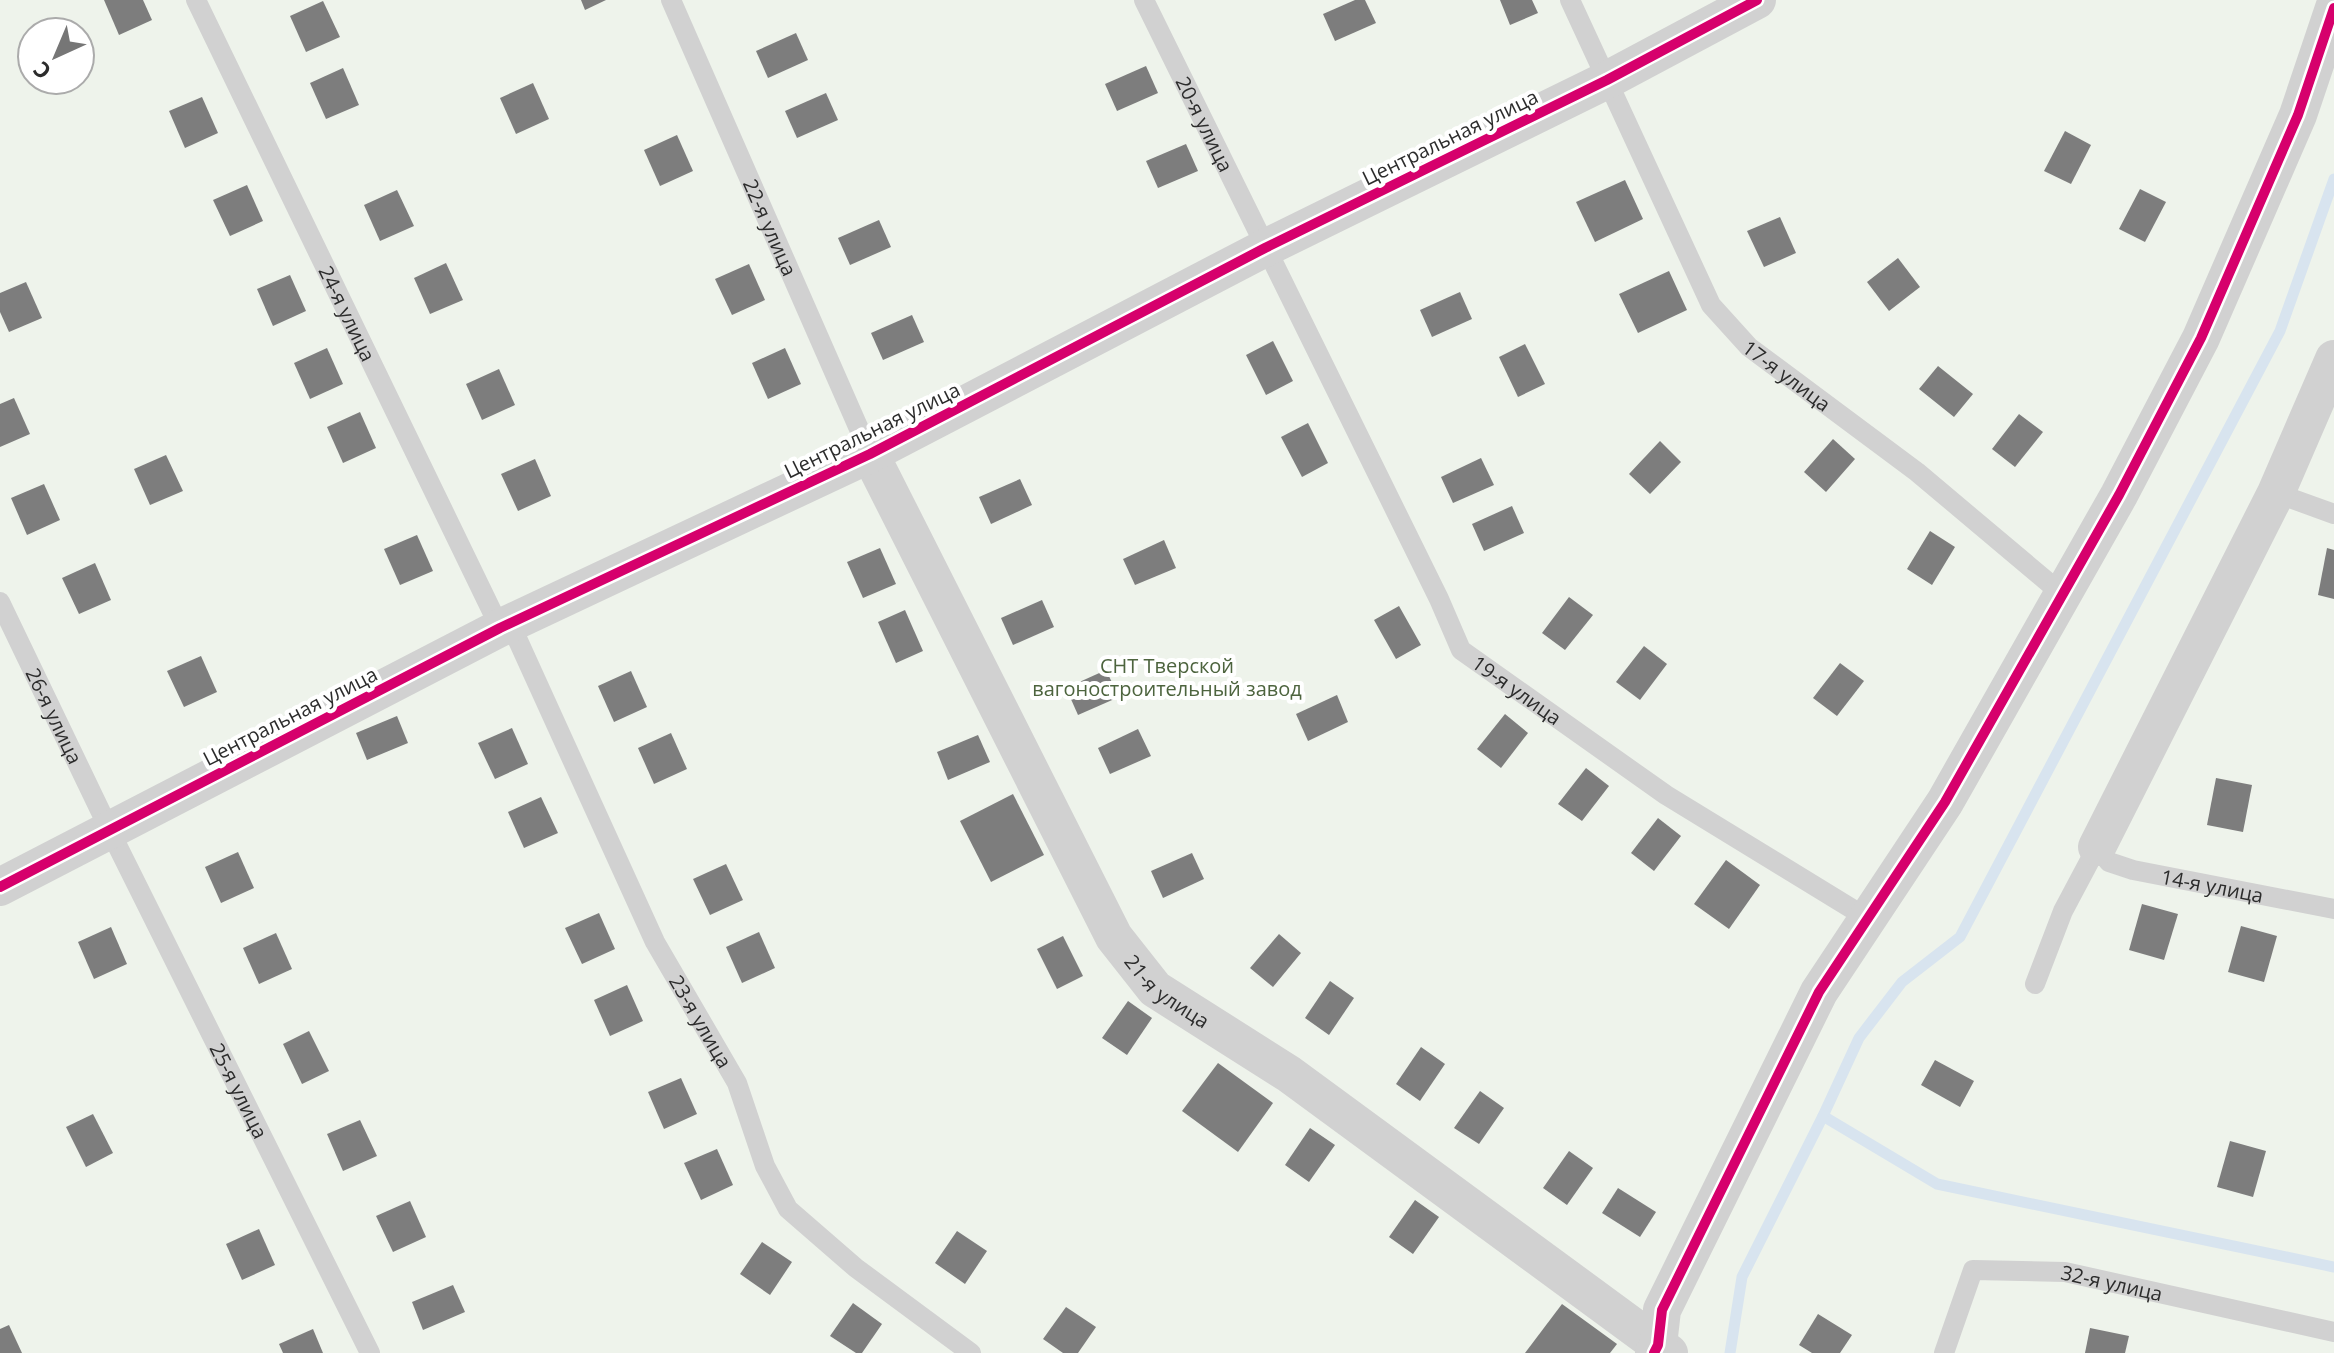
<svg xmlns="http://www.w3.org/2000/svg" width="2334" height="1353" font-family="'Open Sans',sans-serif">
  <rect width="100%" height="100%" fill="#fff"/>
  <path fill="#eef3eb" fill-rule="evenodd" d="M 0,0 L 2334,0 L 2334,1353 L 0,1353 ZM 32,32 L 80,32 L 80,80 L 32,80 Z"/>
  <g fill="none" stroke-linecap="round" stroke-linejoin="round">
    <g stroke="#d8e4ef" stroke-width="11">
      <path d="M 1823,1116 L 1937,1184 L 2334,1267"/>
      <path d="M 1730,1353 L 1742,1277 L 1823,1116 L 1859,1038 L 1902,982 L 1960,937 L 2280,331 L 2334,179"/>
    </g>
  </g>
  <g fill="#7d7d7d">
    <path d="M 104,0 L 143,0 L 152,20 L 119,35 Z"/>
    <path d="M 581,0 L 606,0 L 585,10 Z"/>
    <path d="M 1355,0 L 1365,0 L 1376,23 L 1335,41 L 1323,14 Z"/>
    <path d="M 1500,0 L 1532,0 L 1538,13 L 1510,25 Z"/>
    <path d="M 323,1 L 340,37 L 306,52 L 290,16 Z"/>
    <path d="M 796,33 L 808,60 L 768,78 L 756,51 Z"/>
    <path d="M 1146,66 L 1158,93 L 1117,111 L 1105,84 Z"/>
    <path d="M 343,68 L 359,105 L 326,119 L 310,83 Z"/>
    <path d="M 533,83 L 549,119 L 516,134 L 500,98 Z"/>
    <path d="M 826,93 L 838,120 L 797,138 L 785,111 Z"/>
    <path d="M 202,97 L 218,133 L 185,148 L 169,111 Z"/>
    <path d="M 2065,131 L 2091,145 L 2071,184 L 2044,171 Z"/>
    <path d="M 677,135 L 693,171 L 660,186 L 644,150 Z"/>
    <path d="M 1186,144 L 1198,171 L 1158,188 L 1146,161 Z"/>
    <path d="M 1625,180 L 1643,219 L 1595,242 L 1576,202 Z"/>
    <path d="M 247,185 L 263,221 L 230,236 L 213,200 Z"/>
    <path d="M 2140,189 L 2166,202 L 2145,242 L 2119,229 Z"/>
    <path d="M 397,190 L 414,226 L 380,241 L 364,205 Z"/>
    <path d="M 1780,217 L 1796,253 L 1764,267 L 1747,231 Z"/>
    <path d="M 879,220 L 891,247 L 850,265 L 838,238 Z"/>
    <path d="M 1898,258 L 1920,287 L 1889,311 L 1867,282 Z"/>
    <path d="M 446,263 L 463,300 L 430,314 L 414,278 Z"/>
    <path d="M 749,264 L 765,300 L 732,315 L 715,279 Z"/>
    <path d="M 1669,271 L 1687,310 L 1638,333 L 1619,294 Z"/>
    <path d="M 290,275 L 306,311 L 273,326 L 257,289 Z"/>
    <path d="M 26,282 L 42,318 L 9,332 L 0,312 L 0,293 Z"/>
    <path d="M 1460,292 L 1472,319 L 1432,337 L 1420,310 Z"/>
    <path d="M 912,315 L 924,342 L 883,360 L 871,333 Z"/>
    <path d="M 1273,341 L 1293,381 L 1266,395 L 1246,355 Z"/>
    <path d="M 1525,344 L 1545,384 L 1518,397 L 1499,357 Z"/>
    <path d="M 327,348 L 343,384 L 310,399 L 294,363 Z"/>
    <path d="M 785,348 L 801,384 L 768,399 L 752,363 Z"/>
    <path d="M 1938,366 L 1973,394 L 1954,417 L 1919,389 Z"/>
    <path d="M 499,369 L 515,405 L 482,420 L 466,384 Z"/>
    <path d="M 14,398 L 30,434 L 0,447 L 0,404 Z"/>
    <path d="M 360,412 L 376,448 L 343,463 L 327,427 Z"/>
    <path d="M 2019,414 L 2043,432 L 2015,467 L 1992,449 Z"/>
    <path d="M 1308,423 L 1328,463 L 1302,477 L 1281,437 Z"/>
    <path d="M 1833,439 L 1855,459 L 1826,492 L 1804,472 Z"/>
    <path d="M 1660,441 L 1681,462 L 1650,494 L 1629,474 Z"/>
    <path d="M 166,455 L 183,491 L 150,505 L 134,469 Z"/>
    <path d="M 1481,458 L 1494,485 L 1453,503 L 1441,477 Z"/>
    <path d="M 535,459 L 551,496 L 518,511 L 501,474 Z"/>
    <path d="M 1020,479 L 1032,505 L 991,524 L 979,497 Z"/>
    <path d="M 44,484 L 60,520 L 27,535 L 11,498 Z"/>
    <path d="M 1512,506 L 1524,533 L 1484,551 L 1472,524 Z"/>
    <path d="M 1930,531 L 1955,547 L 1932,585 L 1907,569 Z"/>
    <path d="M 417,535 L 433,571 L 400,585 L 384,549 Z"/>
    <path d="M 1164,540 L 1176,568 L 1135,585 L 1123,559 Z"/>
    <path d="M 880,548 L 896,584 L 863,598 L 847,562 Z"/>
    <path d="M 2327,548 L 2334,550 L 2334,599 L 2318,595 Z"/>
    <path d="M 95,563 L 111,600 L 79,614 L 62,578 Z"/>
    <path d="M 1569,597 L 1593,615 L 1565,650 L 1542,633 Z"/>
    <path d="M 1042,600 L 1054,627 L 1013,645 L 1001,618 Z"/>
    <path d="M 1399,606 L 1421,645 L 1396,659 L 1374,620 Z"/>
    <path d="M 905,610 L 923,651 L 896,663 L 878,622 Z"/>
    <path d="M 1644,646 L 1667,664 L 1640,700 L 1616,682 Z"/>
    <path d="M 201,656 L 217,692 L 184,707 L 167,671 Z"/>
    <path d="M 1840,663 L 1864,681 L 1837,716 L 1813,698 Z"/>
    <path d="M 1106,670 L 1119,697 L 1078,715 L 1066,688 Z"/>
    <path d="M 631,671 L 647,707 L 614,722 L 598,686 Z"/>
    <path d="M 1337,695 L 1348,722 L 1308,741 L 1296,714 Z"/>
    <path d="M 1505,714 L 1528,733 L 1501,768 L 1477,749 Z"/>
    <path d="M 397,716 L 408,743 L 367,760 L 356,733 Z"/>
    <path d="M 512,728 L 528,764 L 495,779 L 478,743 Z"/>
    <path d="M 1138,729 L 1151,756 L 1110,774 L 1098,748 Z"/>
    <path d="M 671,733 L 687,769 L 654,784 L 638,748 Z"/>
    <path d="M 978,735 L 990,762 L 948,780 L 937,752 Z"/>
    <path d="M 1586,768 L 1609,786 L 1582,821 L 1558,804 Z"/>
    <path d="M 2216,778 L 2252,785 L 2243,832 L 2207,825 Z"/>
    <path d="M 1013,794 L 1044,855 L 991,882 L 960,821 Z"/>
    <path d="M 541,797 L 558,833 L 524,848 L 508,812 Z"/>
    <path d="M 1658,818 L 1681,836 L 1654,871 L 1631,853 Z"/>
    <path d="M 238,852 L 254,888 L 221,903 L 205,867 Z"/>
    <path d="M 1192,853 L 1204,879 L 1163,898 L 1151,871 Z"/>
    <path d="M 1726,860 L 1760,885 L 1729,929 L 1694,904 Z"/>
    <path d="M 726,864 L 743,900 L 710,915 L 693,879 Z"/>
    <path d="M 2142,904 L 2178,914 L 2164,960 L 2129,950 Z"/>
    <path d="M 599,913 L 615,949 L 582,964 L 565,928 Z"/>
    <path d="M 2241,926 L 2277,936 L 2264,982 L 2228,972 Z"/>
    <path d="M 111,927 L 127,964 L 94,979 L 78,942 Z"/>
    <path d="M 759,932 L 775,968 L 742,983 L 726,947 Z"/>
    <path d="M 276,933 L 292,969 L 259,984 L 243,948 Z"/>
    <path d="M 1279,934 L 1301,953 L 1273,987 L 1250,968 Z"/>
    <path d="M 1063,936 L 1083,976 L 1057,989 L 1037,949 Z"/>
    <path d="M 1330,981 L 1354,998 L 1329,1035 L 1305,1018 Z"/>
    <path d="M 627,985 L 643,1021 L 610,1036 L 594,1000 Z"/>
    <path d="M 1128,1001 L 1152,1018 L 1127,1055 L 1102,1038 Z"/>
    <path d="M 309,1031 L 329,1071 L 302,1084 L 283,1044 Z"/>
    <path d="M 1421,1047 L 1445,1064 L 1420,1101 L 1396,1084 Z"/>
    <path d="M 1935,1060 L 1974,1081 L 1960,1107 L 1921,1085 Z"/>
    <path d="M 1218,1063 L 1273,1103 L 1238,1152 L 1182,1111 Z"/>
    <path d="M 681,1078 L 697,1114 L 664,1129 L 648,1092 Z"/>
    <path d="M 1480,1091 L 1504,1108 L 1479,1144 L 1454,1128 Z"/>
    <path d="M 93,1114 L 113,1153 L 86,1167 L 66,1127 Z"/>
    <path d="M 360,1120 L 377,1156 L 343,1171 L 327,1134 Z"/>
    <path d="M 1310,1128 L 1335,1145 L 1309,1182 L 1285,1165 Z"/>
    <path d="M 2230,1141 L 2266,1151 L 2253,1197 L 2217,1187 Z"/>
    <path d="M 717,1149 L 733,1185 L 701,1200 L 684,1163 Z"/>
    <path d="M 1569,1151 L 1593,1168 L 1567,1205 L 1543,1188 Z"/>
    <path d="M 1618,1188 L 1656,1212 L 1640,1237 L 1602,1213 Z"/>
    <path d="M 1415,1200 L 1439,1217 L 1413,1254 L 1389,1237 Z"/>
    <path d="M 410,1201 L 426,1237 L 393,1252 L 376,1216 Z"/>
    <path d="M 259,1229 L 275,1265 L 242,1280 L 226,1244 Z"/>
    <path d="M 957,1231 L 987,1251 L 965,1284 L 935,1263 Z"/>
    <path d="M 762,1242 L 792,1262 L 770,1295 L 740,1274 Z"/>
    <path d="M 453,1285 L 465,1312 L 423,1330 L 412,1302 Z"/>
    <path d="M 853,1303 L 882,1324 L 862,1353 L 856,1353 L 830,1336 Z"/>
    <path d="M 1562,1304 L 1617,1344 L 1610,1353 L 1525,1353 Z"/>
    <path d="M 1066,1307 L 1096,1327 L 1078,1353 L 1063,1353 L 1043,1339 Z"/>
    <path d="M 1818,1314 L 1852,1335 L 1840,1353 L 1812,1353 L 1799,1345 Z"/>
    <path d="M 9,1325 L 22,1353 L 0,1353 L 0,1329 Z"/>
    <path d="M 2090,1328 L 2129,1336 L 2125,1353 L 2085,1353 Z"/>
    <path d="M 313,1329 L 323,1353 L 283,1353 L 279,1344 Z"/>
  </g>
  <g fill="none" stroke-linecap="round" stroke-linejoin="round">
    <g stroke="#d1d1d1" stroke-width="20">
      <path id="s1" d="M 196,0 L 500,628"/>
      <path id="s2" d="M 671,0 L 870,454"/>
      <path id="s3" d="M 1144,0 L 1439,599 L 1461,650 L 1666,795 L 1867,918"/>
      <path id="s4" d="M 1570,0 L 1711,305 L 1749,347 L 1917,472 L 2062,594"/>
      <path d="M 2276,493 L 2334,514"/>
      <path id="s5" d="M 0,602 L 109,829 L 370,1353"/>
      <path id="s6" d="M 510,623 L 655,942 L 737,1083 L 765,1166 L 788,1209 L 856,1268 L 971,1353"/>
      <path id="s7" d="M 2035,984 L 2063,911 L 2097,847 L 2109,862 L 2133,870 L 2334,909"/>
      <path id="s8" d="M 1944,1353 L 1973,1270 L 2065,1272 L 2334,1332"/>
    </g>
    <g stroke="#d1d1d1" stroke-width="38">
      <path id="s9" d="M 870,454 L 1114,937 L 1155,989 L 1289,1074 L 1669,1353"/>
      <path d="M 2097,847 L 2276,493 L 2334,359"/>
      <path d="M 0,887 L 500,628 L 870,454 L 1265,248 L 1607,80 L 1757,0"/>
      <path d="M 1654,1353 L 1658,1345 L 1662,1310 L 1819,992 L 1945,802 L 2119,495 L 2201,338 L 2298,115 L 2334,8"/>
    </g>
    <defs>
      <g id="cycleway">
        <path d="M 0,887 L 500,628 L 870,454 L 1265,248 L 1607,80 L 1757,0"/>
        <path d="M 1654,1353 L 1658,1345 L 1662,1310 L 1819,992 L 1945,802 L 2119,495 L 2201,338 L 2298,115 L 2334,8"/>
      </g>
    </defs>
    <use href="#cycleway" stroke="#fff" stroke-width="15"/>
    <use href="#cycleway" stroke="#d6006c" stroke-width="10"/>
  </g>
  <g text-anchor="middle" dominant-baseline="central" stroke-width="8" stroke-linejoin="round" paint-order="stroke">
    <g font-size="20" fill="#2c2c2c" stroke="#fff">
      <text stroke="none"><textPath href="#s3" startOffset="138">20-я улица</textPath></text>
      <text transform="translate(1450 137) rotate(-26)">Центральная улица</text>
      <text stroke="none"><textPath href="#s2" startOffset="248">22-я улица</textPath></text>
      <text stroke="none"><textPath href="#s1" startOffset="348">24-я улица</textPath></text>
      <text stroke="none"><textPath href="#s4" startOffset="440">17-я улица</textPath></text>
      <text transform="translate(872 430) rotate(-26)">Центральная улица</text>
      <text stroke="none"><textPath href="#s3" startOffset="792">19-я улица</textPath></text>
      <text stroke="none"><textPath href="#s5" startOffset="126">26-я улица</textPath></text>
      <text transform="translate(290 716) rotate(-27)">Центральная улица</text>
      <text stroke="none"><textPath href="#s7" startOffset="276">14-я улица</textPath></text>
      <text stroke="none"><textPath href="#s9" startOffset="618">21-я улица</textPath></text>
      <text stroke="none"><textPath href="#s6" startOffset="442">23-я улица</textPath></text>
      <text stroke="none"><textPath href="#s5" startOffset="544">25-я улица</textPath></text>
      <text stroke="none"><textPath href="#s8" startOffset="228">32-я улица</textPath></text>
    </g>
    <g font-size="20" fill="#4d643e" stroke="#fff">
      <text x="1167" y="665">СНТ Тверской<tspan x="1167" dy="23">вагоностроительный завод</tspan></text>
    </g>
  </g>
  <g transform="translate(56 56) rotate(224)"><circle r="38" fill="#ffffff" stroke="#ababab" stroke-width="2"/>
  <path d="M0-6L14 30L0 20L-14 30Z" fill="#767676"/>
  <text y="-12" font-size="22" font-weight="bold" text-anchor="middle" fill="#2c2c2c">С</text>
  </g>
</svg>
